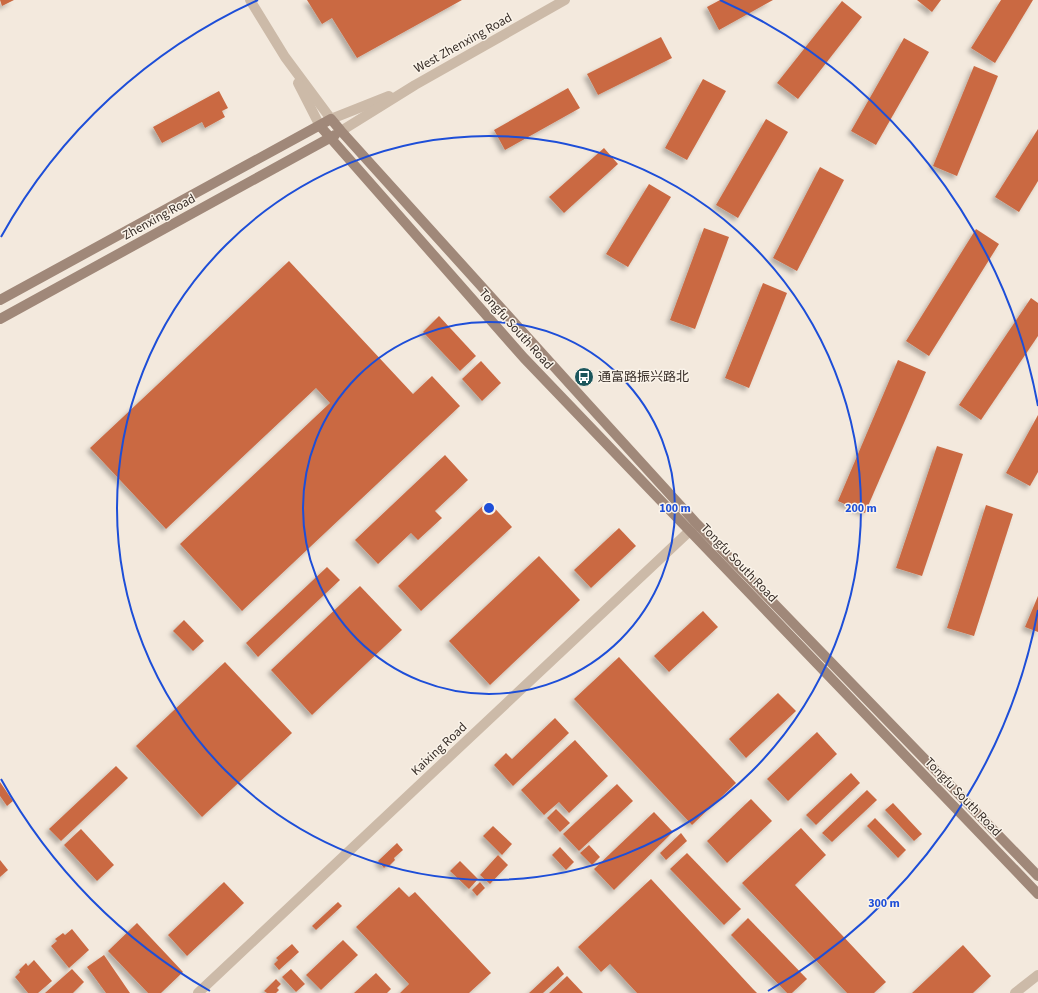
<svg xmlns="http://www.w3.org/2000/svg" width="1038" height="993" font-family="'Source Sans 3','Noto Sans SC',sans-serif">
  <defs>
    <filter id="shadow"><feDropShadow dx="-3.5" dy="3.5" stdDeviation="2" flood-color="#0004"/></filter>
  </defs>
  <rect width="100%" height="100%" fill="#f3e9dd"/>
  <g fill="#ca6943" filter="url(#shadow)">
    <path d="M 0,0 L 14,0 L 2,6 Z"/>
    <path d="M 307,0 L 462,0 L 357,58 L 332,18 L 322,24 Z"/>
    <path d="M 720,0 L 773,0 L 719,30 L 707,7 Z"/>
    <path d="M 917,0 L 941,0 L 932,12 Z"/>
    <path d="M 1001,0 L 1033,0 L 995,63 L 971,48 Z"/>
    <path d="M 842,1 L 862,17 L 798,99 L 777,83 Z"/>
    <path d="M 661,37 L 672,58 L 598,95 L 587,74 Z"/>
    <path d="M 904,38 L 929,52 L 876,145 L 851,131 Z"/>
    <path d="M 974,66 L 998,76 L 957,176 L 933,166 Z"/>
    <path d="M 703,79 L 726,91 L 687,160 L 665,148 Z"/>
    <path d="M 568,88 L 580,108 L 505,150 L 494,130 Z"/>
    <path d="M 219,91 L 228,108 L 222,111 L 225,117 L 205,128 L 202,122 L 162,143 L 153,127 Z"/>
    <path d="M 766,119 L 788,132 L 738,218 L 716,205 Z"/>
    <path d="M 1038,129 L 1038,181 L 1019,212 L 995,197 Z"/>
    <path d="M 604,148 L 618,164 L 564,213 L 549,197 Z"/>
    <path d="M 820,167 L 844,180 L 797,271 L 773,258 Z"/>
    <path d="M 649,184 L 671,197 L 628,267 L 606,254 Z"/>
    <path d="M 704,228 L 729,237 L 695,329 L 670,320 Z"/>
    <path d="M 976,229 L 999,244 L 929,356 L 906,341 Z"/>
    <path d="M 289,261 L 413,394 L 432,376 L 460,406 L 242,611 L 180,544 L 330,403 L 316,388 L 166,529 L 90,448 Z"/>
    <path d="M 763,283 L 787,293 L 749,388 L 725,378 Z"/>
    <path d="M 1031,298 L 1038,303 L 1038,336 L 981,420 L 959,405 Z"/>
    <path d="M 439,316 L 476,356 L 460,371 L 423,332 Z"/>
    <path d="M 898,360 L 926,372 L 865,513 L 838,501 Z"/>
    <path d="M 481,361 L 501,383 L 482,401 L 462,379 Z"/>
    <path d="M 1038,415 L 1038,472 L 1030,486 L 1006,473 Z"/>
    <path d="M 937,446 L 963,454 L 922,576 L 896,568 Z"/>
    <path d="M 445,455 L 468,480 L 435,511 L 442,518 L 418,540 L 411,533 L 378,564 L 355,540 Z"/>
    <path d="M 488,501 L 512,527 L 421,611 L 398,586 Z"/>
    <path d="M 986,505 L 1013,514 L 974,636 L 947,628 Z"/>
    <path d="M 619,528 L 636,546 L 591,588 L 574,570 Z"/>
    <path d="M 539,556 L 580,600 L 490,685 L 449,641 Z"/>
    <path d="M 327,567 L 340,580 L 258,657 L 246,643 Z"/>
    <path d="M 360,586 L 402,630 L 312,715 L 271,670 Z"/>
    <path d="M 1038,596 L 1038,632 L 1025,627 Z"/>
    <path d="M 703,611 L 718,627 L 669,672 L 654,656 Z"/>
    <path d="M 184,620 L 204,641 L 193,651 L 173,631 Z"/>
    <path d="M 619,657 L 736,783 L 692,825 L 574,699 Z"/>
    <path d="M 225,662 L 292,733 L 202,817 L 136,746 Z"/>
    <path d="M 778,693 L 796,711 L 746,758 L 729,739 Z"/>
    <path d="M 555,718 L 569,733 L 513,786 L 494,765 L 506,753 L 512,759 Z"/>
    <path d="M 817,732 L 837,754 L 788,801 L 767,779 Z"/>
    <path d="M 575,740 L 608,776 L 569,813 L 559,802 L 544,815 L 521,790 Z"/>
    <path d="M 116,766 L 128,778 L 61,841 L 49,829 Z"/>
    <path d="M 851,773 L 860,783 L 816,825 L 806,815 Z"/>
    <path d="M 0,782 L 13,801 L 7,806 L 0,796 Z"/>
    <path d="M 617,784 L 633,801 L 579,851 L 563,834 Z"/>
    <path d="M 867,790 L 877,800 L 832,842 L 822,833 Z"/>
    <path d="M 751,799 L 772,821 L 727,863 L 707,841 Z"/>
    <path d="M 893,803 L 922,834 L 914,841 L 885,810 Z"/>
    <path d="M 556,809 L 570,823 L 560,832 L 547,818 Z"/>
    <path d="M 654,812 L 673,832 L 614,890 L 594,869 Z"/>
    <path d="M 875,818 L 906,850 L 898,858 L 867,826 Z"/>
    <path d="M 493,826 L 512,844 L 502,855 L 483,836 Z"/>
    <path d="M 801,828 L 826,855 L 795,885 L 886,982 L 874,993 L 847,993 L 742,883 Z"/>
    <path d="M 81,829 L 114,865 L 97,881 L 64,845 Z"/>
    <path d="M 681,833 L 687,841 L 666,860 L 660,853 Z"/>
    <path d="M 397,843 L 403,850 L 394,858 L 395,860 L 389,866 L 387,865 L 384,868 L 378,861 Z"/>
    <path d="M 589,845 L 600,857 L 592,865 L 580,853 Z"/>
    <path d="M 560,847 L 574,862 L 566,870 L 552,855 Z"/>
    <path d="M 687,853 L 741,909 L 724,925 L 670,869 Z"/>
    <path d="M 498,855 L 508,865 L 490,884 L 480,875 Z"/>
    <path d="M 0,860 L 8,870 L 0,877 Z"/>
    <path d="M 460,861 L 478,879 L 469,889 L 450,871 Z"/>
    <path d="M 651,879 L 753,989 L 757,993 L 637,993 L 610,964 L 601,972 L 578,947 Z"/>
    <path d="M 224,882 L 244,903 L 187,956 L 168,935 Z"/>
    <path d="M 480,882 L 485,888 L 477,896 L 472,890 Z"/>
    <path d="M 399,887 L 409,897 L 415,892 L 491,973 L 469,993 L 400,993 L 409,984 L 356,927 Z"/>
    <path d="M 338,902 L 342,906 L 316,930 L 312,926 Z"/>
    <path d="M 748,918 L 807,979 L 792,993 L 787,993 L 731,935 Z"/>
    <path d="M 137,923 L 183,972 L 161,993 L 148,993 L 108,951 Z"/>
    <path d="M 72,929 L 89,950 L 69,968 L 51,946 L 57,941 L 55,939 L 63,933 L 65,935 Z"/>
    <path d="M 343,940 L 358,955 L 321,990 L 306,975 Z"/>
    <path d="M 292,944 L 299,952 L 279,970 L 274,964 L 278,960 L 276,958 Z"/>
    <path d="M 963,945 L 991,976 L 973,993 L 912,993 Z"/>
    <path d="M 104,955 L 130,993 L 106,993 L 87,967 Z"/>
    <path d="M 34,960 L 52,981 L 38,993 L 28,993 L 15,977 L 20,972 L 19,970 L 26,963 L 28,966 Z"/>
    <path d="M 558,966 L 564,974 L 543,993 L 529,993 Z"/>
    <path d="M 72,969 L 84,982 L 73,993 L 45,993 Z"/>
    <path d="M 291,969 L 305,984 L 296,992 L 282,977 Z"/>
    <path d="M 376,973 L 391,989 L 387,993 L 354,993 Z"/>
    <path d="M 567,976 L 583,993 L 549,993 Z"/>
    <path d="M 276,979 L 281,984 L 277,988 L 279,990 L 276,993 L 267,993 L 264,991 Z"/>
  </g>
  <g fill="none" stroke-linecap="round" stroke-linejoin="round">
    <g stroke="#ccbaa8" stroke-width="10">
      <path d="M 250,0 L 285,57 L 331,119 L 389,96"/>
      <path d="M 298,83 L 320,126"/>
      <path d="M 341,131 L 415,85 L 565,0"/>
      <path d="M 198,993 L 696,525"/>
      <path d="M 1015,993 L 1038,975"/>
    </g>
    <g stroke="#a08879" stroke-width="10">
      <path d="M 320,126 L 524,358 L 1038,894"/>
      <path d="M 0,300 L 331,119 L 341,131 L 576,391 L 697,524 L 1038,876"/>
      <path d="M 0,319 L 335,135"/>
    </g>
  </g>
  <g fill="none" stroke="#1d4ed8" stroke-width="2">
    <circle cx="489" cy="508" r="186"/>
    <circle cx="489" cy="508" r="372"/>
    <path d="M1038 610A558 558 0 0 1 768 991M210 991A558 558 0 0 1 1 779M1 237A558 558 0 0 1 258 0M720 0A558 558 0 0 1 1038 406"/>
  </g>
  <defs>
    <symbol id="bus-disc" viewBox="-11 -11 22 22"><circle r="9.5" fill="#1c565c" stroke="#faf3e9"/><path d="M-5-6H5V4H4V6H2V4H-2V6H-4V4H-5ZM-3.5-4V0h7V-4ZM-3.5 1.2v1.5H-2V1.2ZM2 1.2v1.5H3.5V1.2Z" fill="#fff"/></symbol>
  </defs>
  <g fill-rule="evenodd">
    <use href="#bus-disc" x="573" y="366" width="22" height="22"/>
  </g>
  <g text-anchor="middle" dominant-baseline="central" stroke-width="3" stroke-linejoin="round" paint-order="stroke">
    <g font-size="13" fill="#382e28" stroke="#faf3e9">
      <text transform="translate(463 43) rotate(-29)">West Zhenxing Road</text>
      <text transform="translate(159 217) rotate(-29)">Zhenxing Road</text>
      <text transform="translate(516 329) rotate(48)">Tongfu South Road</text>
      <text transform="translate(739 563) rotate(46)">Tongfu South Road</text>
      <text transform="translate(439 749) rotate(-43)">Kaixing Road</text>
      <text transform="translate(963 797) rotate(46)">Tongfu South Road</text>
    </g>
    <g font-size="13" fill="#382e28" stroke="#faf3e9" text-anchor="start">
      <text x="598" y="377">通富路振兴路北</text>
    </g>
  </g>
  <circle cx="489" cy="508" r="6" fill="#1d4ed8" stroke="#faf3e9" stroke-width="2"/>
  <g font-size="12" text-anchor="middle" font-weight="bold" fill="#1d4ed8" stroke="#faf3e9" stroke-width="3" stroke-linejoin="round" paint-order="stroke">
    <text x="675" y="512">100 m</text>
    <text x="861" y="512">200 m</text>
    <text x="884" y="907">300 m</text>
  </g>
</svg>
